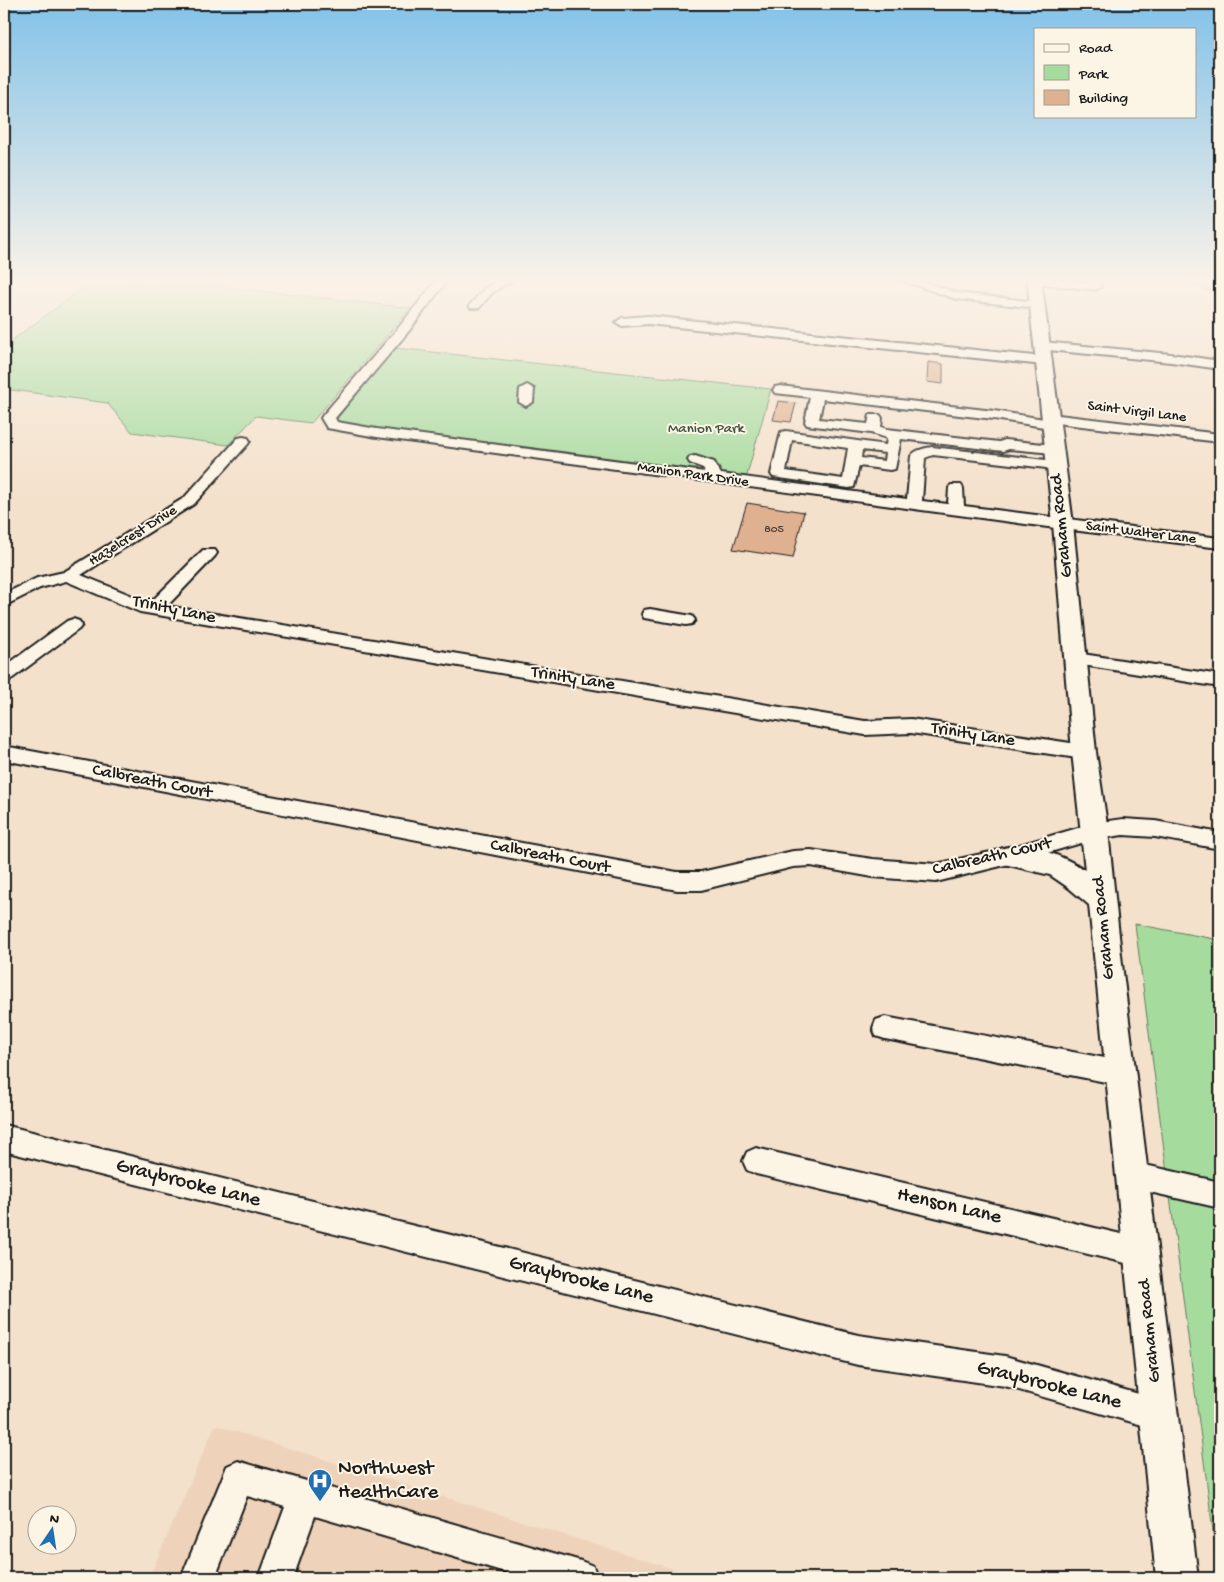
<svg xmlns="http://www.w3.org/2000/svg" width="1224" height="1582" font-family="'Gochi Hand',sans-serif">
  <rect width="100%" height="100%" fill="#f4e1cc"/>
  <filter id="ink" filterUnits="userSpaceOnUse"><feTurbulence type="fractalNoise" baseFrequency=".02" numOctaves="2"/><feDisplacementMap in="SourceGraphic" scale="10" xChannelSelector="R" yChannelSelector="G"/><feConvolveMatrix kernelMatrix="1 2 1 2 8 2 1 2 1" color-interpolation-filters="sRGB"/></filter>
  <g filter="url(#ink)">
    <path fill="#eed3ba" d="M 215,1425 L 702,1578 L 149,1578 Z"/>
    <g fill="#a6db9e" stroke="#617c5d">
      <path d="M 97,278 L 147,278 L 411,308 L 311,423 L 256,416 L 228,445 L 132,432 L 107,403 L 4,389 L 4,346 Z"/>
      <path d="M 395,348 L 771,389 L 745,482 L 330,427 Z"/>
      <path d="M 1135,924 L 1220,940 L 1220,1578 L 1219,1578 Z"/>
    </g>
    <g fill="none" stroke-linecap="round" stroke-linejoin="round">
      <path stroke="#5f8d98" stroke-width="3" d="M 1185,278 L 1220,296"/>
    </g>
    <g fill="#e0b191" stroke="#1c1c1c">
      <path d="M 928,362 L 943,364 L 943,384 L 927,382 Z"/>
      <path d="M 778,401 L 796,403 L 791,422 L 773,420 Z"/>
      <path d="M 747,503 L 804,512 L 793,558 L 733,549 Z"/>
    </g>
    <g fill="none" stroke-linecap="round" stroke-linejoin="round">
      <defs>
        <g id="minor">
          <path d="M 438,278 L 449,278 L 408,332 L 335,418 L 337,422 L 377,429 L 705,472 L 703,468 L 690,463 L 688,460 L 690,457 L 695,456 L 714,462 L 721,474 L 907,499 L 911,456 C 915,450 925,448 932,447 L 1055,461 L 1060,462 L 1062,465 L 1060,468 L 1055,469 L 933,455 L 925,458 L 922,501 L 948,504 L 949,488 L 951,485 L 961,485 L 963,488 L 964,506 L 1220,538 L 1220,548 L 1063,529 L 377,437 L 327,428 L 321,418 L 323,415 L 400,326 Z"/>
          <path d="M 503,278 L 517,278 L 493,292 L 479,308 L 471,308 L 469,306 L 485,288 Z"/>
          <path d="M 895,278 L 913,278 L 957,293 L 1037,302 L 1043,305 L 1037,308 L 956,299 Z"/>
          <path d="M 1029,278 L 1050,278 L 1088,283 L 1088,278 L 1099,278 L 1101,287 L 1095,290 L 1034,283 L 1030,282 Z"/>
          <path d="M 648,316 L 1044,357 L 1050,361 L 1044,365 L 648,324 L 622,326 L 616,322 L 622,318 Z"/>
          <path d="M 1042,342 L 1171,354 L 1220,361 L 1220,369 L 1171,362 L 1038,349 L 1036,346 Z"/>
          <path d="M 527,385 L 534,389 L 533,402 L 526,406 L 519,402 L 520,389 Z"/>
          <path d="M 780,386 L 994,411 L 1044,419 L 1045,415 L 1050,414 L 1220,434 L 1220,442 L 1056,423 L 1055,427 L 1050,428 L 994,419 L 823,399 L 819,419 L 868,424 L 870,415 L 880,415 L 882,418 L 881,427 L 887,429 L 999,442 L 1005,440 L 1053,445 L 1058,446 L 1060,449 L 1058,452 L 1053,453 L 1009,449 L 1003,451 L 901,439 L 895,469 L 890,470 L 859,466 L 854,487 L 849,488 L 773,477 L 771,474 L 781,432 L 786,431 L 886,445 L 887,438 L 871,433 L 807,425 L 805,422 L 810,397 L 775,393 L 773,390 L 775,387 ZM 792,440 L 848,448 L 843,479 L 786,471 ZM 862,450 L 885,453 L 884,461 L 861,458 Z"/>
          <path d="M 243,437 L 248,438 L 250,441 L 248,444 L 194,504 L 81,575 L 150,603 L 203,550 L 215,550 L 217,553 L 215,556 L 167,606 L 865,721 L 911,719 L 1084,745 L 1091,747 L 1094,752 L 1091,757 L 1084,759 L 911,733 L 865,735 L 140,612 L 66,581 L 40,588 L 4,606 L 4,594 L 37,578 L 64,572 L 184,498 L 238,438 Z"/>
          <path d="M 650,609 L 692,616 L 695,620 L 692,624 L 686,625 L 644,618 L 642,614 L 644,610 Z"/>
          <path d="M 73,619 L 79,621 L 82,625 L 79,629 L 10,680 L 4,682 L 4,667 L 67,621 Z"/>
          <path d="M 1076,653 L 1220,675 L 1220,687 L 1070,663 L 1067,659 L 1070,655 Z"/>
          <path d="M 4,746 L 677,872 L 701,872 L 793,851 L 811,850 L 873,859 L 936,864 L 1009,848 L 1095,823 L 1123,819 L 1155,821 L 1220,833 L 1220,849 L 1155,837 L 1123,835 L 1095,839 L 1009,864 L 936,882 L 873,877 L 811,866 L 793,867 L 701,890 L 677,890 L 4,760 Z"/>
          <path d="M 885,1017 L 1121,1061 L 1130,1065 L 1133,1073 L 1130,1081 L 1121,1085 L 885,1039 L 876,1036 L 873,1028 L 876,1020 Z"/>
          <path d="M 4,1125 L 858,1335 L 1005,1356 L 1160,1400 L 1171,1404 L 1175,1415 L 1171,1426 L 1160,1430 L 1005,1386 L 858,1365 L 4,1151 Z"/>
          <path d="M 756,1148 L 1142,1239 L 1152,1243 L 1156,1253 L 1152,1263 L 1142,1267 L 756,1174 L 747,1170 L 743,1161 L 747,1152 Z"/>
          <path d="M 1132,1162 L 1220,1182 L 1220,1208 L 1132,1188 L 1123,1184 L 1119,1175 L 1123,1166 Z"/>
          <path d="M 238,1461 L 581,1561 L 593,1566 L 598,1578 L 525,1578 L 315,1516 L 293,1578 L 259,1578 L 285,1507 L 247,1496 L 215,1578 L 181,1578 L 227,1466 Z"/>
        </g>
        <path id="major" d="M 1027,278 L 1041,278 L 1073,524 L 1096,752 L 1108,831 L 1122,964 L 1198,1578 L 1156,1578 L 1089,905 L 1069,888 L 1050,875 L 1000,863 L 996,856 L 1000,849 C 1024,840 1065,856 1085,870 L 1072,752 L 1053,524 Z"/>
      </defs>
      <use href="#minor" stroke="#1c1c1c" stroke-width="4"/>
      <use href="#major" stroke="#1c1c1c" stroke-width="4"/>
      <use href="#minor" fill="#fcf5e5" fill-rule="evenodd"/>
      <use href="#major" fill="#fcf5e5" fill-rule="evenodd"/>
    </g>
  </g>
  <linearGradient id="sky" x2="0" y2="1"><stop stop-color="#83c2e9"/><stop offset="0.56" stop-color="#faf2e8"/><stop offset="1" stop-color="#faf2e8" stop-opacity="0"/></linearGradient>
  <rect width="1224" height="500" fill="url(#sky)"/>
  <defs>
    <symbol id="hospital-pin" viewBox="-11 -11 22 30"><path d="M0 17L-7.5 6A9.5 9.5 0 1 1 7.5 6Z" fill="#1f6fb2" stroke="#fcf5e5"/><path d="M-5-5h3v3.5h4V-5h3V5h-3V1.5h-4V5h-3Z" fill="#fff"/></symbol>
  </defs>
  <g fill-rule="evenodd">
    <use href="#hospital-pin" x="306" y="1467" width="28" height="38"/>
  </g>
  <g text-anchor="middle" dominant-baseline="central" stroke-width="4" stroke-linejoin="round" paint-order="stroke">
    <g font-size="12" fill="#4d4139">
      <text x="774" y="530">805</text>
    </g>
    <g font-size="15" fill="#1c1c1c" stroke="#fcf5e5">
      <text transform="translate(1137 412) rotate(7)">Saint Virgil Lane</text>
      <text transform="translate(693 475) rotate(8)">Manion Park Drive</text>
      <text transform="translate(1141 533) rotate(7)">Saint Walter Lane</text>
      <text transform="translate(133 536) rotate(-32)">Hazelcrest Drive</text>
    </g>
    <g font-size="15" fill="#455543" stroke="#fcf5e5">
      <text x="706" y="429">Manion Park</text>
    </g>
    <g font-size="18" fill="#1c1c1c" stroke="#fcf5e5">
      <text transform="translate(1062 526) rotate(-96)">Graham Road</text>
      <text transform="translate(174 610) rotate(12)">Trinity Lane</text>
      <text transform="translate(573 679) rotate(9)">Trinity Lane</text>
      <text transform="translate(973 735) rotate(9)">Trinity Lane</text>
      <text transform="translate(152 782) rotate(11)">Calbreath Court</text>
      <text transform="translate(550 857) rotate(11)">Calbreath Court</text>
      <text transform="translate(992 857) rotate(-13)">Calbreath Court</text>
      <text transform="translate(1104 928) rotate(-96)">Graham Road</text>
      <text transform="translate(1150 1331) rotate(-96)">Graham Road</text>
    </g>
    <g font-size="21" fill="#1c1c1c" stroke="#fcf5e5">
      <text transform="translate(188 1184) rotate(14)">Graybrooke Lane</text>
      <text transform="translate(949 1207) rotate(13)">Henson Lane</text>
      <text transform="translate(581 1281) rotate(14)">Graybrooke Lane</text>
      <text transform="translate(1049 1386) rotate(14)">Graybrooke Lane</text>
    </g>
    <g font-size="21" fill="#1c1c1c" stroke="#fcf5e5" text-anchor="start">
      <text x="338" y="1469">Northwest<tspan x="338" dy="24">HealthCare</tspan></text>
    </g>
  </g>
  <rect width="1224" height="1582" fill="none" stroke="#fcf5e5" stroke-width="20"/>
  <rect x="10" y="10" width="1204" height="1562" fill="none" stroke="#1c1c1c" stroke-width="2" filter="url(#ink)"/>
  <rect x="1034" y="28" width="162" height="90" fill="#fcf5e5" stroke="#a29e95"/>
  <rect x="1044" y="44" width="25" height="8" fill="#fcf5e5" stroke="#a29e95"/>
  <text x="1079" y="52" font-size="15" fill="#1c1c1c">Road</text>
  <rect x="1044" y="65" width="25" height="15" fill="#a6db9e" stroke="#a29e95"/>
  <text x="1079" y="78" font-size="15" fill="#1c1c1c">Park</text>
  <rect x="1044" y="90" width="25" height="15" fill="#e0b191" stroke="#a29e95"/>
  <text x="1079" y="102" font-size="15" fill="#1c1c1c">Building</text>
  <g transform="translate(52 1530) rotate(13)"><circle r="24" fill="#fcf5e5" stroke="#a29e95"/>
  <path d="M0-4L9 19L0 12L-9 19Z" fill="#1f6fb2"/>
  <text y="-8" font-size="14" font-weight="bold" text-anchor="middle" fill="#1c1c1c">N</text>
  </g>
</svg>
